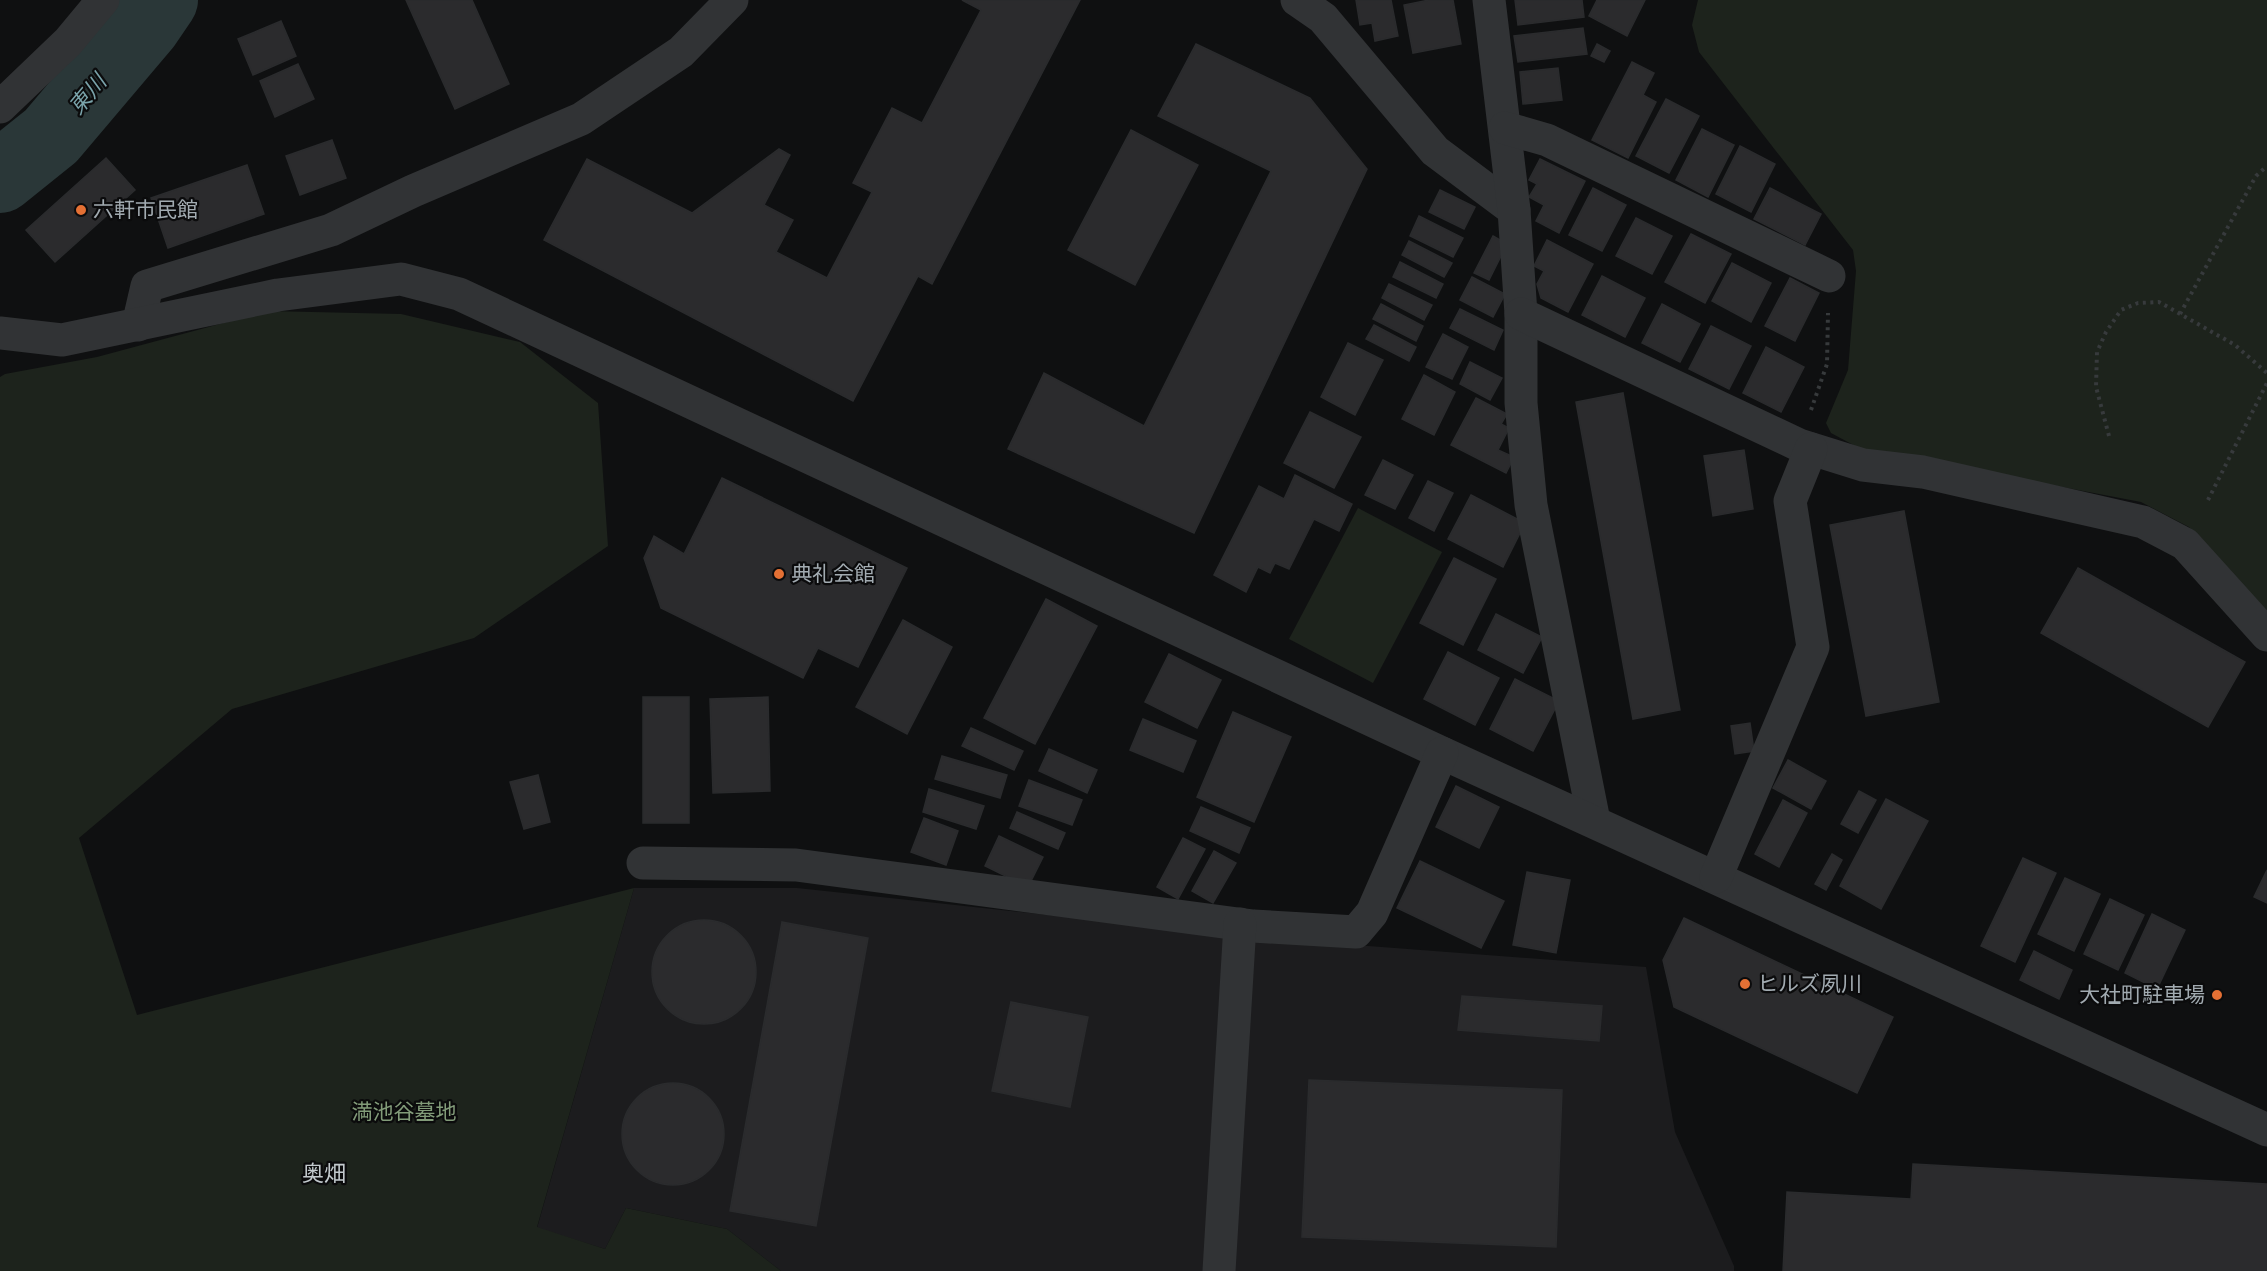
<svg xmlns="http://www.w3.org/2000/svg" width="2267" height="1271" font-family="Jost,'Noto Sans JP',sans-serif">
  <rect width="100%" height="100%" fill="#0f1011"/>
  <path fill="#1c1c1e" d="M 634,888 L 797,888 L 1264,938 L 1646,967 L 1675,1132 L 1734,1266 L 1734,1271 L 781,1271 L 727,1229 L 626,1208 L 605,1249 L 537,1228 Z"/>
  <g fill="#1d231c">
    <path d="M 1698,0 L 2267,0 L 2267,615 L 2189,527 L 2141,502 L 1859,448 L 1831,433 L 1826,423 L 1848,370 L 1856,271 L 1853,250 L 1699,52 L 1692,25 Z"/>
    <path d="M 268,311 L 401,314 L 520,342 L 598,403 L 608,546 L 474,638 L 232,709 L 79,838 L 137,1015 L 634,888 L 537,1227 L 605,1249 L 626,1208 L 727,1229 L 781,1271 L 0,1271 L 0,377 L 5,374 L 97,357 Z"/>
    <path d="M 1358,508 L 1442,552 L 1373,683 L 1289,639 Z"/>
  </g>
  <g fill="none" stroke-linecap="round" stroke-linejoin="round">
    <path stroke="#2a3738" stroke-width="72" d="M 0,177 L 51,136 L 145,25 L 162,0"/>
  </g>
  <g fill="#2b2b2d" stroke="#2a2b2d" stroke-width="1.5">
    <path d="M 406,0 L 472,0 L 509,84 L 455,109 Z"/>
    <path d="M 962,0 L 1080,0 L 932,284 L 918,276 L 853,401 L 544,240 L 587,159 L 692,213 L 779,149 L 790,155 L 764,205 L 793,220 L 776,252 L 827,278 L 872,192 L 853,183 L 892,108 L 922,123 L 981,10 Z"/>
    <path d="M 1356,0 L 1391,0 L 1398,36 L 1375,41 L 1372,23 L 1360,25 Z"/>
    <path d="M 1429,0 L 1453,0 L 1461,44 L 1413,53 L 1404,5 Z"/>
    <path d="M 1515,0 L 1582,0 L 1584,17 L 1518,25 Z"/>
    <path d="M 1597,0 L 1645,0 L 1627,36 L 1589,16 Z"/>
    <path d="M 281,21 L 296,56 L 253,75 L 238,39 Z"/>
    <path d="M 1583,28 L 1587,54 L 1518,62 L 1514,36 Z"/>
    <path d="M 1196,44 L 1310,98 L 1367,169 L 1194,533 L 1008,449 L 1044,373 L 1144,426 L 1271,171 L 1158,116 Z"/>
    <path d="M 1597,44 L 1610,51 L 1604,62 L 1591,56 Z"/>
    <path d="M 1632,62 L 1654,73 L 1643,95 L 1656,102 L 1628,158 L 1592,140 Z"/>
    <path d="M 298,64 L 314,99 L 275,117 L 260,81 Z"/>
    <path d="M 1558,68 L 1562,100 L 1523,104 L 1520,72 Z"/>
    <path d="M 1666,99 L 1699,116 L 1669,173 L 1636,156 Z"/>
    <path d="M 1702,129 L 1734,145 L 1708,197 L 1676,180 Z"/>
    <path d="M 1131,130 L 1198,165 L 1135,285 L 1068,250 Z"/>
    <path d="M 332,140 L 346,178 L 300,195 L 286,156 Z"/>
    <path d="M 1740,146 L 1775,164 L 1751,212 L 1716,194 Z"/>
    <path d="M 106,158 L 135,190 L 55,262 L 26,230 Z"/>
    <path d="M 1540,159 L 1585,181 L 1559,233 L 1536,221 L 1544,205 L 1529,197 L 1537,184 L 1529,180 Z"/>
    <path d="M 247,165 L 264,214 L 168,248 L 151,198 Z"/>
    <path d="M 1593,188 L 1626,205 L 1602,251 L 1569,235 Z"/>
    <path d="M 1770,188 L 1821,214 L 1805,245 L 1754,219 Z"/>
    <path d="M 1440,190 L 1475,207 L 1464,229 L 1429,212 Z"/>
    <path d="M 1419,216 L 1463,238 L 1453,257 L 1410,236 Z"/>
    <path d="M 1636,218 L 1672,236 L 1652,274 L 1616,256 Z"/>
    <path d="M 1691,234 L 1731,254 L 1705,303 L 1665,282 Z"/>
    <path d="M 1493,236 L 1507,244 L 1489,280 L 1474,273 Z"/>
    <path d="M 1547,240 L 1593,264 L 1568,312 L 1541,298 L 1537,284 L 1544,271 L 1534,266 Z"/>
    <path d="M 1409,241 L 1452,263 L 1444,277 L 1402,255 Z"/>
    <path d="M 1400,262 L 1443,284 L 1436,298 L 1393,277 Z"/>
    <path d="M 1732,263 L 1771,283 L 1751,322 L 1712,301 Z"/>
    <path d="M 1602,276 L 1645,298 L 1625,337 L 1582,315 Z"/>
    <path d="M 1472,277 L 1505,294 L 1493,317 L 1460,300 Z"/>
    <path d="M 1790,278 L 1819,293 L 1795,341 L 1765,326 Z"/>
    <path d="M 1389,284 L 1432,305 L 1424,320 L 1382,298 Z"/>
    <path d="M 1381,304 L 1423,326 L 1416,341 L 1373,319 Z"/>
    <path d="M 1662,304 L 1700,324 L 1680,362 L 1642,343 Z"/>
    <path d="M 1460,309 L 1503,330 L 1494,350 L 1450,328 Z"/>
    <path d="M 1374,325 L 1416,347 L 1409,361 L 1366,339 Z"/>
    <path d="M 1711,326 L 1751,346 L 1729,389 L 1689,369 Z"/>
    <path d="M 1443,334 L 1468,347 L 1452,379 L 1426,367 Z"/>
    <path d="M 1348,343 L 1383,360 L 1355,415 L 1321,397 Z"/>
    <path d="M 1766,347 L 1804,367 L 1781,412 L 1743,393 Z"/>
    <path d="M 1470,362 L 1502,378 L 1490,400 L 1460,384 Z"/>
    <path d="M 1424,375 L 1455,392 L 1434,435 L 1402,419 Z"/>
    <path d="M 1623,393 L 1680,710 L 1633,719 L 1576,402 Z"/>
    <path d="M 1476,398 L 1507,414 L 1501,424 L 1509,428 L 1498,450 L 1514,457 L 1506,473 L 1451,445 Z"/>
    <path d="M 1310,412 L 1361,437 L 1334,488 L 1284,463 Z"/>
    <path d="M 1744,450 L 1753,509 L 1713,516 L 1704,456 Z"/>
    <path d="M 1383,460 L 1413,475 L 1395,509 L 1365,495 Z"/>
    <path d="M 1295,475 L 1352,504 L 1339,531 L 1314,519 L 1289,569 L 1275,563 L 1270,573 L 1258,567 L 1246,592 L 1214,575 L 1259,486 L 1284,499 Z"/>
    <path d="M 722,478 L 907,568 L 858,667 L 818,648 L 803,678 L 661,608 L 644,558 L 654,536 L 684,554 Z"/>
    <path d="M 1428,481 L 1453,493 L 1434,531 L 1409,518 Z"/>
    <path d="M 1471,495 L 1525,523 L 1503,567 L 1448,539 Z"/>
    <path d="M 1904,511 L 1939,702 L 1866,716 L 1830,525 Z"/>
    <path d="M 1454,558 L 1496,579 L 1463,645 L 1420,623 Z"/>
    <path d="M 2078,568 L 2245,662 L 2208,727 L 2041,633 Z"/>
    <path d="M 1046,599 L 1097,626 L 1035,744 L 984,718 Z"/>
    <path d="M 1496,614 L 1542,637 L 1523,673 L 1478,650 Z"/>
    <path d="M 903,620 L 952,647 L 907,734 L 856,707 Z"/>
    <path d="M 1448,652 L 1499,678 L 1475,725 L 1424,699 Z"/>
    <path d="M 1169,654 L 1221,680 L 1197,728 L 1145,702 Z"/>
    <path d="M 1515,679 L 1559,701 L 1533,751 L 1490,729 Z"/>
    <rect x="643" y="697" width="46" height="126"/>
    <path d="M 768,697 L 770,791 L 713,793 L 710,699 Z"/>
    <path d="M 1233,712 L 1291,737 L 1254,822 L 1197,797 Z"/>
    <path d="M 1143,719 L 1196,741 L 1183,772 L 1130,750 Z"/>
    <path d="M 1750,723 L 1754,751 L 1735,754 L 1731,726 Z"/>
    <path d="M 971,728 L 1023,751 L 1014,770 L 962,746 Z"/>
    <path d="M 1049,749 L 1097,770 L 1087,793 L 1039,771 Z"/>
    <path d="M 942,756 L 1007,775 L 1000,798 L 935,779 Z"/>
    <path d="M 1788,760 L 1826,781 L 1811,809 L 1773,788 Z"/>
    <path d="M 538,775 L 550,822 L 524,829 L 510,782 Z"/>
    <path d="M 1029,780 L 1082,800 L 1072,825 L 1019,806 Z"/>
    <path d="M 1456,786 L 1499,807 L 1479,848 L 1436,827 Z"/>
    <path d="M 929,789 L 984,806 L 976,829 L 923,812 Z"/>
    <path d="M 1859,791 L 1876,800 L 1858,833 L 1841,824 Z"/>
    <path d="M 1886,799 L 1928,821 L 1881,909 L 1840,886 Z"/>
    <path d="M 1783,800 L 1807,813 L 1779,867 L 1755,854 Z"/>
    <path d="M 1201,807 L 1250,828 L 1239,853 L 1190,831 Z"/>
    <path d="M 1017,812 L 1065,833 L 1058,849 L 1010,828 Z"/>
    <path d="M 924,818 L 958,831 L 946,865 L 911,852 Z"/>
    <path d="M 999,836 L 1043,857 L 1028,887 L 985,866 Z"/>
    <path d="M 1183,838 L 1205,849 L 1178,899 L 1157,887 Z"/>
    <path d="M 1214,851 L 1236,863 L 1213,903 L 1192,891 Z"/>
    <path d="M 1832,854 L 1842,860 L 1826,890 L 1815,884 Z"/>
    <path d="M 2023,858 L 2056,873 L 2015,962 L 1981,946 Z"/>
    <path d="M 1420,861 L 1504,901 L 1481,948 L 1397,908 Z"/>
    <path d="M 2267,870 L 2267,903 L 2254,897 Z"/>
    <path d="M 1527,872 L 1570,880 L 1556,953 L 1513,945 Z"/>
    <path d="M 2065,878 L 2100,894 L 2074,951 L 2038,934 Z"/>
    <path d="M 2110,899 L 2144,915 L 2118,970 L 2084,954 Z"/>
    <path d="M 2152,914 L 2185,930 L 2157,989 L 2125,973 Z"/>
    <path d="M 1684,918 L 1893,1017 L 1857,1093 L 1674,1007 L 1663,960 Z"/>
    <circle cx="704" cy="972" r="52"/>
    <path d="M 782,922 L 868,938 L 816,1226 L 730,1211 Z"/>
    <path d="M 2034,951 L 2072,970 L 2059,999 L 2020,980 Z"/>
    <path d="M 1462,996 L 1602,1006 L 1599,1041 L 1458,1030 Z"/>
    <path d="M 1011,1002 L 1088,1017 L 1070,1107 L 992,1091 Z"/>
    <path d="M 1309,1080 L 1562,1090 L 1556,1247 L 1302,1237 Z"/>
    <circle cx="673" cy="1134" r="51"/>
    <path d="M 1913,1164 L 2267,1184 L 2267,1271 L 1783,1271 L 1787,1192 L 1911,1199 Z"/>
  </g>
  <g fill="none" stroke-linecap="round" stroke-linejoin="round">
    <g stroke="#373a3c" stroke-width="4" stroke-dasharray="3 4.5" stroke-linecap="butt">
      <path d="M 2180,314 L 2256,176 L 2267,166"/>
      <path d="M 1811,410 L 1827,364 L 1828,313"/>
      <path d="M 2109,436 L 2096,387 L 2097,352 L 2106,332 L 2121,310 L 2138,303 L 2159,302 L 2235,345 L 2267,373"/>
      <path d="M 2208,500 L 2267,383"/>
    </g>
    <g stroke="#313335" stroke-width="33">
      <path d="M 1297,0 L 1323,18 L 1435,151 L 1514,210"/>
      <path d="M 1489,0 L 1514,210 L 1521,314 L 1521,403 L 1531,505 L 1594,821"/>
      <path d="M 0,107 L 68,42 L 103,0"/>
      <path d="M 1505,128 L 1547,140 L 1829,276"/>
      <path d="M 1521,314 L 1799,445 L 1863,465 L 1923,472 L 2143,522 L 2185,544 L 2267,635"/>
      <path d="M 138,325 L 147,286 L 331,230 L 413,191 L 581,119 L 681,52 L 732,0"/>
      <path d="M 0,333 L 62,340 L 278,295 L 401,279 L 459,294 L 1442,753 L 2267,1130"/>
      <path d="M 643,863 L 796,865 L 1253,926 L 1356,932 L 1372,913 L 1442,753"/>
      <path d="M 1716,877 L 1813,647 L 1790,501 L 1811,449"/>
      <path d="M 1219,1271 L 1240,924"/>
    </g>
  </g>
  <g fill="#e47034" stroke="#0b0b0c" stroke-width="2">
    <circle cx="81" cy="210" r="6"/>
    <circle cx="779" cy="574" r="6"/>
    <circle cx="1745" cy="984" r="6"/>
    <circle cx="2217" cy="995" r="6"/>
  </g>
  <g text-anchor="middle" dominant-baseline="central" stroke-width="4.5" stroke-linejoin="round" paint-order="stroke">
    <g font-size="21" fill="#a2abb1" stroke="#0b0b0c" text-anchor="start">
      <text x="93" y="210">六軒市民館</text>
      <text x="791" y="574">典礼会館</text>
      <text x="1757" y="984">ヒルズ夙川</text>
      <text x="2205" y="995" text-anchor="end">大社町駐車場</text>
    </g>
    <g font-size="21" fill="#829b79" stroke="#0b0b0c">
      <text x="404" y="1112">満池谷墓地</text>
    </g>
    <g font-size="22" font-style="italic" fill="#7aa3aa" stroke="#0b0b0c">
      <text transform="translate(87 94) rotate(-50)">東川</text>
    </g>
    <g font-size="22" fill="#c2c9cd" stroke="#0b0b0c">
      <text x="324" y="1173">奥畑</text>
    </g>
  </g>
</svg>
